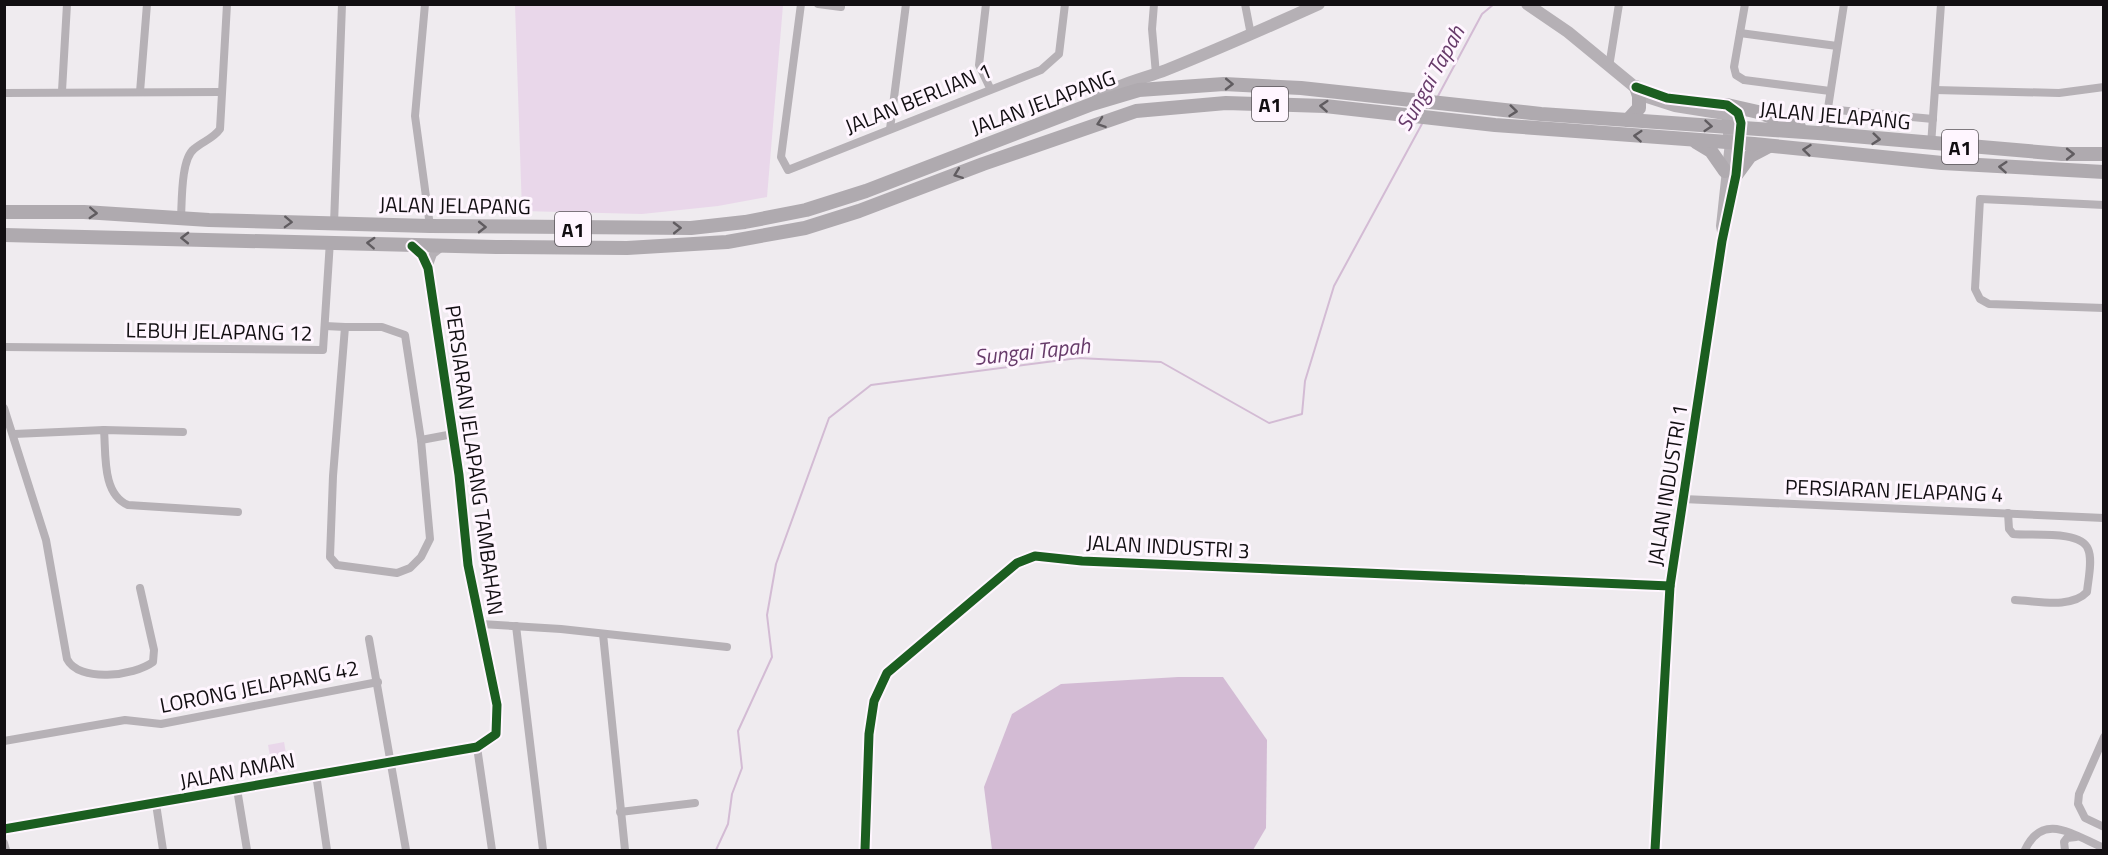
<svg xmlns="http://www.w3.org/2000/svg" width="2108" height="855" font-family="'Titillium Web',sans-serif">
  <rect width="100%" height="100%" fill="#efebef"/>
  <g fill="#e9d7ea">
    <path d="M 515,5 L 783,5 L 767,197 L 718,206 L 642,214 L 522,211 Z"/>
    <path d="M 284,742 L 289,770 L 273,773 L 268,745 Z"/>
  </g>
  <path fill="#d3bbd4" d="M 1178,677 L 1223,677 L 1267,740 L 1266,828 L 1253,850 L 992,850 L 984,787 L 1012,714 L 1061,684 Z"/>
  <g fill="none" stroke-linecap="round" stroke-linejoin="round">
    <g stroke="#d3bbd4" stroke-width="2">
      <path d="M 1438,96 L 1482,14 L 1494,4"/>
      <path d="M 716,850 L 728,824 L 732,794 L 742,768 L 738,731 L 772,657 L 767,615 L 776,564 L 829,418 L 871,385 L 1078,358 L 1161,362 L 1269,423 L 1302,414 L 1305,381 L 1334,286 L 1423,122"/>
    </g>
    <g stroke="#b6b1b6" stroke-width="8">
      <path d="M 425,4 L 415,116 L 430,226"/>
      <path d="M 801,4 L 781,157 L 788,170 L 1041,70 L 1059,54 L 1065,4"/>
      <path d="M 818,4 L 841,7"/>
      <path d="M 986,4 L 979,65 L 990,88"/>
      <path d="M 1154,4 L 1152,29 L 1156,74"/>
      <path d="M 1245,4 L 1251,35"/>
      <path d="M 1745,4 L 1734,67 L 1736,75 L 1744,80 L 1830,91"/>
      <path d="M 1740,33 L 1837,46"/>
      <path d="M 1609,67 L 1619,4"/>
      <path d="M 1935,90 L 2059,93 L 2104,87"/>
      <path d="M 62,91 L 67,4"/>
      <path d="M 140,92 L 147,4"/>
      <path d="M 4,93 L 220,92"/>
      <path d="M 1827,109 L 1933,119"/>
      <path d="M 890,129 L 906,4"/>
      <path d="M 1824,134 L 1844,4"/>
      <path d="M 1931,145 L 1941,4"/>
      <path d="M 2104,205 L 1980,199 L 1975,289 L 1980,299 L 1989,304 L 2104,308"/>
      <path d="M 181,218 C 182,200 181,159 194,149 C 203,141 213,139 220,129 L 227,4"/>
      <path d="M 334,224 L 342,4"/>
      <path d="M 1722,237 L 1720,226 L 1729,142"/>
      <path d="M 428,268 L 433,254 L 442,247"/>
      <path d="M 325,326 L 345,327"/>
      <path d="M 345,327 L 382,327 L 405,335 L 421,440 L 430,539 L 421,557 L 410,568 L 397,573 L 337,565 L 330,557 L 333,476 Z"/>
      <path d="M 4,347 L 323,350 L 330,241"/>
      <path d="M 4,408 L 46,540 L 67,659 C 79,683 134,676 153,662 L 154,650 L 140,588"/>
      <path d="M 104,430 C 106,455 102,494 128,505 L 238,512"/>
      <path d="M 14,434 L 104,430 L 183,432"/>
      <path d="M 421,440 L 453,434"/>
      <path d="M 1683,499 L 2104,518"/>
      <path d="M 2008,513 L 2009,529 L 2013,534 C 2032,536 2081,530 2088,549 C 2093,560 2088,580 2087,592 C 2071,609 2038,601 2015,600"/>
      <path d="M 481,624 L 561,629 L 727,647"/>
      <path d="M 516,626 L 543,850"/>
      <path d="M 603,634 L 625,850"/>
      <path d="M 369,639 L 406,850"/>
      <path d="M 2104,737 L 2079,794 L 2078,804 L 2085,818 L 2104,827"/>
      <path d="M 4,741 L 125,720 L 161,724 L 378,682"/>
      <path d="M 477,747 L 492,850"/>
      <path d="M 316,774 L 327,850"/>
      <path d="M 237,789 L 247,850"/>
      <path d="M 156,804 L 163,850"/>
      <path d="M 620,812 L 695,803"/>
      <path d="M 4,829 L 477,747 L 496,734 L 497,705 L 468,565 L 459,475 L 428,268 L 422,255 L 412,246"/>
      <path d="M 4,843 L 6,850"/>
      <path d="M 865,850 L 869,734 L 874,701 L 887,673 L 1017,563 L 1035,556 L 1082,561 L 1670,586"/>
      <path d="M 1655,850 L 1670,586 L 1739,143"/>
      <path d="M 2025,850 C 2043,811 2073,835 2104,848"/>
      <path d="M 2065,850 L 2064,842 L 2067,838 L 2076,837"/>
    </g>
    <g stroke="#b5b0b5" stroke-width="12">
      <path d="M 1527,4 L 1568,32 L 1647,97 L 1675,106 L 1725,114 L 1729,120 L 1729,134"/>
      <path d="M 1096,101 C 1114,84 1143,79 1166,70 C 1218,49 1268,27 1319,4"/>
    </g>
    <g stroke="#afaaaf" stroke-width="14">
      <path d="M 1727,105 L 1758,112 L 1799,127"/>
      <path d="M 1628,120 L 1639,108 L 1639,96 L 1636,87"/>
      <path d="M 1696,142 L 1711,151 L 1725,171"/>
      <path d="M 1736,175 L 1750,156 L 1769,146"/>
      <path d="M 4,212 L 84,212 L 209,220 L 430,226 L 691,228 L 745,222 L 806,210 L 866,191 L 1092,104 L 1139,90 L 1224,84 L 1301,88 L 1541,114 L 1818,133 L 2062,154 L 2104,154"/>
      <path d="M 4,235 L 496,247 L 627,248 L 727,242 L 805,228 L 859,211 L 983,164 L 1136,111 L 1226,103 L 1325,106 L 1495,125 L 1754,144 L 1942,163 L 2104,172"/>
    </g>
    <defs>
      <g id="cycleway">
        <path d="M 1636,87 L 1667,98 L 1727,105 L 1738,113 L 1741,123 L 1736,175 L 1722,241 L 1670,586 L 1655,850"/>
        <path d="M 4,829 L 477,747 L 496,734 L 497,705 L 468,565 L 459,475 L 428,268 L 422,255 L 412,246"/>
        <path d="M 865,850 L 869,734 L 874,701 L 887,673 L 1017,563 L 1035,556 L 1082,561 L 1670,586"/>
      </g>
    </defs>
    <use href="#cycleway" stroke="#fff6ff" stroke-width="13"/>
    <use href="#cycleway" stroke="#1b5e20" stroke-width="9"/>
  </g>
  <defs><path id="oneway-chevron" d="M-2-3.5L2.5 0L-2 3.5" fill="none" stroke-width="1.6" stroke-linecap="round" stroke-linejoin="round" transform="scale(1.5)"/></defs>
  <g stroke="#605c60">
    <use href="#oneway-chevron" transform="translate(1229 84) rotate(1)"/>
    <use href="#oneway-chevron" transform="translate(1324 106) rotate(-176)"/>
    <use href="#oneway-chevron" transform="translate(1513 111) rotate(6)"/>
    <use href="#oneway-chevron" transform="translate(1101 123) rotate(161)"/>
    <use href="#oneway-chevron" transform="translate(1708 126) rotate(5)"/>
    <use href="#oneway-chevron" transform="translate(1638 136) rotate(-176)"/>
    <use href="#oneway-chevron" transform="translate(1876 139) rotate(6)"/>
    <use href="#oneway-chevron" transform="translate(1807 150) rotate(-174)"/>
    <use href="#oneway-chevron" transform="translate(2070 154)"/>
    <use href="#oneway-chevron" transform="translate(2003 167) rotate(-176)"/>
    <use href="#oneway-chevron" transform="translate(958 174) rotate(159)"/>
    <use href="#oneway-chevron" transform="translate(93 213) rotate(3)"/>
    <use href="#oneway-chevron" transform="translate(288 222) rotate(2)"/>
    <use href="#oneway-chevron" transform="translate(482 227) rotate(1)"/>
    <use href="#oneway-chevron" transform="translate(677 228) rotate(-1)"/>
    <use href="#oneway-chevron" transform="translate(185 238) rotate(-179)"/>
    <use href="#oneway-chevron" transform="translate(371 243) rotate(-177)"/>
  </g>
  <g text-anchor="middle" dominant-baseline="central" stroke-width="6" stroke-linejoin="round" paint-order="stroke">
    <g fill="#fff6ff" stroke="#595459" stroke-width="1.5">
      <rect x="1252" y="87" width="36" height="34" rx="4.5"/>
      <rect x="1942" y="130" width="36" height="34" rx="4.5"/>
      <rect x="555" y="212" width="36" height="34" rx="4.5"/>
    </g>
    <g font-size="20" font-weight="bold" fill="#120f12">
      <text x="1270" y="104">A1</text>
      <text x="1960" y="147">A1</text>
      <text x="573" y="229">A1</text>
    </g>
    <g font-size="21" fill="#120f12" stroke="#fff6ff">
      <text transform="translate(918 98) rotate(-22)">JALAN BERLIAN 1</text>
      <text transform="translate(1043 102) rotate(-20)">JALAN JELAPANG</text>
      <text transform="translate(1835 115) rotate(5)">JALAN JELAPANG</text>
      <text transform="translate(455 205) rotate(1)">JALAN JELAPANG</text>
      <text transform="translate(219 331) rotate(1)">LEBUH JELAPANG 12</text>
      <text transform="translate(475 460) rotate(82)">PERSIARAN JELAPANG TAMBAHAN</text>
      <text transform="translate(1667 485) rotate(-81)">JALAN INDUSTRI 1</text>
      <text transform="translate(1894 490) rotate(2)">PERSIARAN JELAPANG 4</text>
      <text transform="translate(1168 546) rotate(3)">JALAN INDUSTRI 3</text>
      <text transform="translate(259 686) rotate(-11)">LORONG JELAPANG 42</text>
      <text transform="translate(237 770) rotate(-11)">JALAN AMAN</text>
    </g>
    <g font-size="22" font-style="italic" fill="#673b6a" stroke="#fff6ff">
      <text transform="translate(1430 78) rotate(-61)">Sungai Tapah</text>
      <text transform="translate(1032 351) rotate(-6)">Sungai Tapah</text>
    </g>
  </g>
  <rect width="2108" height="855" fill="none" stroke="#120f12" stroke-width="12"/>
</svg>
